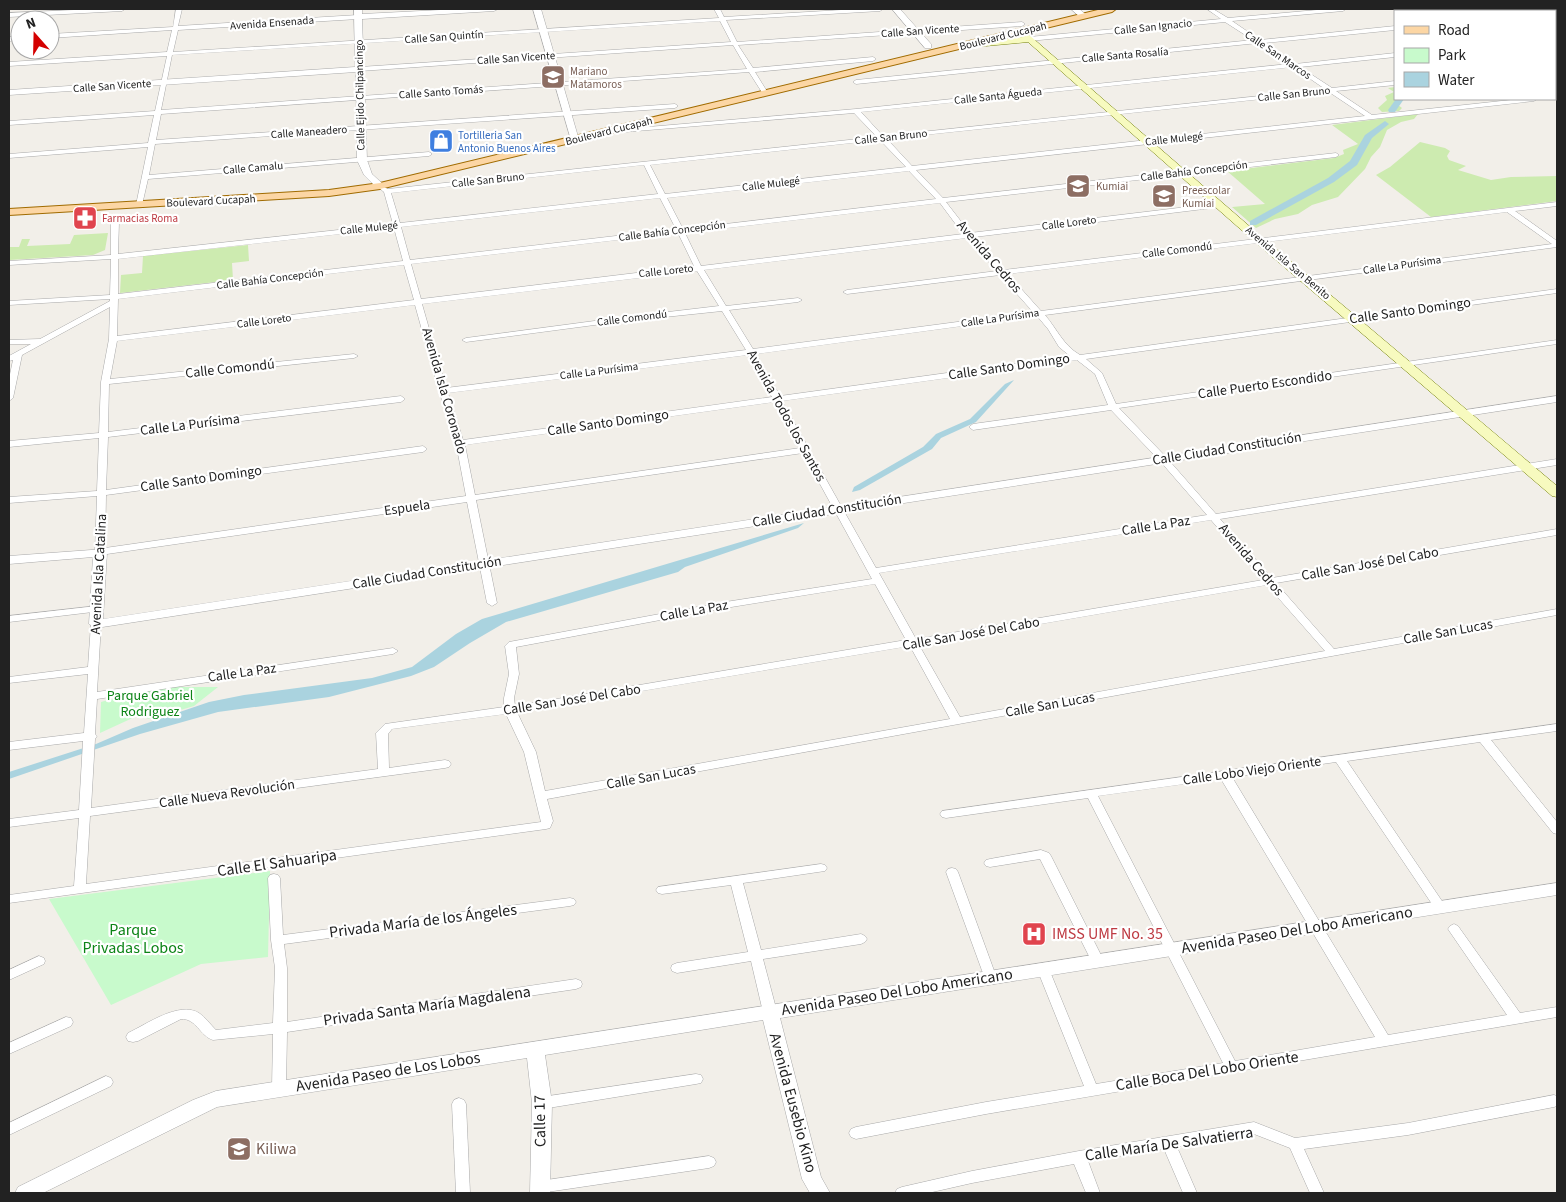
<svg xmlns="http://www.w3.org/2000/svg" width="1566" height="1202" font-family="'Source Sans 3',sans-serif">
  <rect width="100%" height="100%" fill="#f2efe9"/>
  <g fill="#cdebb0">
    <path d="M 1395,87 L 1395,99 L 1414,99 L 1403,100 L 1398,105 L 1402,108 L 1399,111 L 1382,112 L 1378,108 L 1387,100 L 1385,96 L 1394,92 L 1388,88 Z"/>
    <path d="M 1418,114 L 1414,119 L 1401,122 L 1387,130 L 1380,147 L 1371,157 L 1365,169 L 1338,197 L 1312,205 L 1298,214 L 1275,219 L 1256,228 L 1232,207 L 1265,204 L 1227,171 L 1334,158 L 1344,154 L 1343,150 L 1358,144 L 1332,125 Z"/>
    <path d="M 1420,142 L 1445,148 L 1450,151 L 1447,156 L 1449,160 L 1466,166 L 1458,170 L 1491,180 L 1511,177 L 1557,176 L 1557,201 L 1431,217 L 1376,175 L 1390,167 Z"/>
    <path d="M 108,233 L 105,250 L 93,255 L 9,260 L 9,247 L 19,247 L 22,239 L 30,239 L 27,246 L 70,244 L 74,235 Z"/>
    <path d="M 248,245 L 249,261 L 232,263 L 233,280 L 120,293 L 121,275 L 142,273 L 143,256 Z"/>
  </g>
  <g fill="#c8facc">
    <path d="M 155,687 L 218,687 L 194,706 L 150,719 L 137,716 L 100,733 L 101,702 Z"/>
    <path d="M 270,871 L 268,957 L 201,964 L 111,1005 L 49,899 Z"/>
  </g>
  <g fill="#aad3df">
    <path d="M 1014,380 L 976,422 L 941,438 L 932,449 L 860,490 L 852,492 L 854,487 L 923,447 L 936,434 L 970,419 L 1005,384 Z"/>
    <path d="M 804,523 L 798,528 L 685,567 L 678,572 L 506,622 L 470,643 L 434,667 L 411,676 L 329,697 L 218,712 L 140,734 L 9,779 L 9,772 L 96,744 L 133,728 L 209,702 L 244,695 L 372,678 L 412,667 L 456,634 L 482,619 Z"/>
  </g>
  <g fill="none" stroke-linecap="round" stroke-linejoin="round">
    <g fill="#aad3df" fill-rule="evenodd">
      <path d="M 1396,99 L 1404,99 L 1395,112 L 1389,112 L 1388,110 Z"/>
      <path d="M 1385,121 L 1389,124 L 1372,138 L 1357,165 L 1334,182 L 1256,225 L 1250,225 L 1250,221 L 1328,178 L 1350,161 L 1365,135 Z"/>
    </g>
    <defs>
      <g id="minor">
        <path d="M 96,9 L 125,9 L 122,11 L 9,17 L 9,13 Z"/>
        <path d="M 176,9 L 182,9 L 178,26 L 358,15 L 361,17 L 358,19 L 178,30 L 173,52 L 719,18 L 714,9 L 720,9 L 724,17 L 858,9 L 883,9 L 880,11 L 726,20 L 737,42 L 1022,22 L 1025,24 L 1022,26 L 738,45 L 753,68 L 873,57 L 876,59 L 873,61 L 755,72 L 768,93 L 765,95 L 763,94 L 749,72 L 161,114 L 156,140 L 675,104 L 678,106 L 675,108 L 155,144 L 149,175 L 429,152 L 432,154 L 429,156 L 148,179 L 142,205 L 139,207 L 136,205 L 148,147 L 9,158 L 9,154 L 148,143 L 154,115 L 9,125 L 9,121 L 155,111 L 167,56 L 9,66 L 9,62 L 167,52 L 172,30 L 50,38 L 50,34 L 173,27 ZM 720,21 L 731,42 L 360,67 L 357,69 L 360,71 L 733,45 L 747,69 L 161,110 L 172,55 Z"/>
        <path d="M 1207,9 L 1213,9 L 1228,18 L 1328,9 L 1346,9 L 1343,11 L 1232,21 L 1260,40 L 1395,26 L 1395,30 L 1264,43 L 1295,64 L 1395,53 L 1395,57 L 1300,67 L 1332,88 L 1395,81 L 1395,85 L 1336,91 L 1372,115 L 1520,99 L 1537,99 L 1534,101 L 916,170 L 943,198 L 1336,153 L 1339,155 L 1336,157 L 946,202 L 970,233 L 1220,203 L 1223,205 L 1220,207 L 974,237 L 1004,270 L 1557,202 L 1557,206 L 1515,211 L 1557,241 L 1557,247 L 1045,315 C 1057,329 1063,345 1080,355 L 1557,289 L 1557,293 L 1086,359 L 1102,373 L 1116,404 L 1557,340 L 1557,344 L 1119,408 L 1166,457 L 1216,514 L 1557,459 L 1557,465 L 1220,519 L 1272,578 L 1557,529 L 1557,535 L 1276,583 L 1334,649 L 1557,609 L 1557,615 L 547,799 L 553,821 L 550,828 L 546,829 L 9,903 L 9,895 L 74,886 L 79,818 L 9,827 L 9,819 L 79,810 L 83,741 L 9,750 L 9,742 L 84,733 L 88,674 L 9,683 L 9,677 L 88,667 L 91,624 L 92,622 L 96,621 L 101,624 L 97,692 L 393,648 L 398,651 L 393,654 L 97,699 L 95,734 L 97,736 L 95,739 L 91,808 L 378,769 L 376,733 L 385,724 L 504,707 L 504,698 L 509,674 L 505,646 L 509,642 L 719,603 L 872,579 L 803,453 L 476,500 L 497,603 L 492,606 L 487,603 L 467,502 L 100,555 L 97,554 L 95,552 L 97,496 L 9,503 L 9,497 L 97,491 L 99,438 L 9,447 L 9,441 L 99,433 L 101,382 L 109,339 L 110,307 L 22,355 L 13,398 L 9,401 L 9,379 L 13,360 L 9,361 L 9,356 L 31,344 L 9,344 L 9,340 L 40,339 L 110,301 L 110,299 L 9,305 L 9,301 L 110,295 L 111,259 L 9,265 L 9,261 L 111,255 L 111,221 L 115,219 L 119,221 L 118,254 L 393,224 L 384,192 L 379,188 L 382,186 L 388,189 L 877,137 L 854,113 L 600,134 L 600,132 L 602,131 L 856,109 L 1288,64 L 1258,43 L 856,84 L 853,82 L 856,80 L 1253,40 L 1225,22 L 1029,41 L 1026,39 L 1029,37 L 1221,19 ZM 1293,67 L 1325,89 L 883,136 L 861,112 ZM 1329,92 L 1365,116 L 912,166 L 887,139 ZM 880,140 L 906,167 L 665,194 L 650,165 ZM 644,165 L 658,194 L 400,223 L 391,193 ZM 909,171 L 936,199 L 683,229 L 667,198 ZM 660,198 L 676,229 L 410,260 L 401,227 ZM 940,203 L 963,234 L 701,266 L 685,233 ZM 1507,212 L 1552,244 L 1041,311 L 1008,274 ZM 394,228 L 403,261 L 118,294 L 118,259 ZM 678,233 L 694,266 L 421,299 L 411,264 ZM 967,238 L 997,271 L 847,290 L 843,292 L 847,294 L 1000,275 L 1033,312 L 753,349 L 729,310 L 798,302 L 802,300 L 798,298 L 726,306 L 704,270 ZM 404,265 L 414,300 L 117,336 L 118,299 ZM 697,271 L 719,306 L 617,318 L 466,338 L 462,340 L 466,342 L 617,322 L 722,311 L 746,350 L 446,388 L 422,304 ZM 415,305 L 439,391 L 456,443 L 466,496 L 105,548 L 106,495 L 423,452 L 427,449 L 423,446 L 106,490 L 108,437 L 401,402 L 405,399 L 401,396 L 108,432 L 109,384 L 354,358 L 358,356 L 354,354 L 110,379 L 117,341 ZM 1037,316 L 1048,329 L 1059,347 L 1070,356 L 780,396 L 756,354 ZM 748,355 L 772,397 L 463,440 L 448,393 ZM 1077,360 L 1095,374 L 1108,405 L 973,424 L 969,427 L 973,430 L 1111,410 L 1160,461 L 1207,515 L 876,568 L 782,401 ZM 775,402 L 800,448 L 475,495 L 465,445 ZM 1211,520 L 1263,580 L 916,639 L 879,573 ZM 875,584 L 906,640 L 515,706 L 514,698 L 519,674 L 516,647 L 719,609 ZM 1267,585 L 1325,651 L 960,717 L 919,645 ZM 910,646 L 950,719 L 545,791 L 536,752 L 517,712 ZM 506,714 L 524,752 L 541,822 L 86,884 L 90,816 L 445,768 L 449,767 L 451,764 L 449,761 L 445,760 L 389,768 L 388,734 L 392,729 Z"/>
        <path d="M 1423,9 L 1430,9 L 1433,11 L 1426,11 Z"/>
        <path d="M 1555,10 L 1557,10 L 1557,14 L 1553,11 Z"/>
        <path d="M 20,36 L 20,40 L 9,41 L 9,37 Z"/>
        <path d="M 1557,36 L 1557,40 L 1555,41 L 1555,37 Z"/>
        <rect x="1555" y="64" width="2" height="4"/>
        <path d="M 1555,79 L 1557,80 L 1557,85 L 1555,84 Z"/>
        <rect x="1555" y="94" width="2" height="4"/>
        <path d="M 97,606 L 102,609 L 101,611 L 9,622 L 9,616 Z"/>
        <path d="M 1557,724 L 1557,731 L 1491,740 L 1557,822 L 1557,834 L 1553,833 L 1480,742 L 1347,761 L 1444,904 L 1446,907 L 1444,910 L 1440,911 L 1436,910 L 1336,762 L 1232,777 L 1388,1035 L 1507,1015 L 1450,932 L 1448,929 L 1450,926 L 1454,924 L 1458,926 L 1520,1013 L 1557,1007 L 1557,1017 L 986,1114 L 856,1139 L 851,1137 L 849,1133 L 851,1129 L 856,1127 L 986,1102 L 1084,1086 L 1037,969 L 1038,966 L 1043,964 L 1048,966 L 1049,969 L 1096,1084 L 1223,1063 L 1088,798 L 946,818 L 942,817 L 940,814 L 942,811 ZM 1221,779 L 1375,1037 L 1235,1061 L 1098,796 Z"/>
        <path d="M 1041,850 L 1049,853 L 1051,856 L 1104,961 L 1103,964 L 1098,966 L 1093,964 L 1040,859 L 990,867 L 986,866 L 984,863 L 986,860 L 990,859 Z"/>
        <path d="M 821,864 L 825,865 L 827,868 L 825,871 L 743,883 L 761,950 L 861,934 L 865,936 L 867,939 L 865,942 L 861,944 L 763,959 L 777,1012 L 775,1016 L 770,1017 L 765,1016 L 763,1012 L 751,961 L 677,973 L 672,971 L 671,968 L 672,965 L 677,963 L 748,952 L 731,885 L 662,894 L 658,893 L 656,890 L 658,887 Z"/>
        <path d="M 952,868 L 956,869 L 958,872 L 996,976 L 995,979 L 990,981 L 985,979 L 984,976 L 946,872 L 948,869 Z"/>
        <path d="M 274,874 L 278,875 L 280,878 L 283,935 L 570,898 L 574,899 L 576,902 L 574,905 L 570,906 L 284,944 L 287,968 L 287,1022 L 576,979 L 581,981 L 582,984 L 581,987 L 576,989 L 287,1032 L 286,1089 L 284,1093 L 279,1095 L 274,1093 L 272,1089 L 273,1034 L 213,1040 C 200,1036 196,1018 181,1019 L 138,1041 L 133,1042 L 128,1041 L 126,1037 L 128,1033 C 147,1024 179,1001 199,1013 C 205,1017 210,1024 216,1030 L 273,1023 L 275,968 L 271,940 L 268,878 L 270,875 Z"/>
        <path d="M 39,956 L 44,958 L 45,961 L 44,964 L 9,980 L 9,970 Z"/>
        <path d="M 66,1017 L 71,1018 L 73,1022 L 71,1026 L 9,1054 L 9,1043 Z"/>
        <path d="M 696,1074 L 701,1075 L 703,1079 L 701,1083 L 696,1084 L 542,1109 L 537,1107 L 535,1103 L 537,1099 L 542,1097 Z"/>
        <path d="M 106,1076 L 111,1078 L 113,1082 L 111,1086 L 9,1135 L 9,1123 Z"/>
        <path d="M 1554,1095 L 1557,1096 L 1557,1106 L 1554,1107 L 1408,1135 L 1304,1149 L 1324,1193 L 1310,1193 L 1290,1148 L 1254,1134 L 1177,1147 L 1197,1193 L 1183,1193 L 1164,1149 L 1088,1161 L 1100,1193 L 1086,1193 L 1074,1164 L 972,1183 L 928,1193 L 895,1193 L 897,1189 L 902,1187 L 972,1171 L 1079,1151 L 1254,1122 L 1295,1138 L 1408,1123 Z"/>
        <path d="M 459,1098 L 464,1100 L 466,1104 L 470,1193 L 456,1193 L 452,1104 L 454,1100 Z"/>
        <path d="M 709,1156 L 714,1158 L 716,1162 L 714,1166 L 709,1168 L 540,1193 L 535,1191 L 533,1187 L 535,1183 L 540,1181 Z"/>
      </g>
      <g id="tertiary">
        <path d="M 354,9 L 362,9 L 362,14 L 460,9 L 498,9 L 494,11 L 362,19 L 367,160 L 372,174 L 385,186 L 383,188 L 377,188 L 364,175 L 357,160 L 356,72 L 9,95 L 9,90 L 355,67 Z"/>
        <path d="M 533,9 L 541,9 L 579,140 L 578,142 L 575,143 L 571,140 Z"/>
        <path d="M 892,9 L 900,9 L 931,44 L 931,48 L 925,48 Z"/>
        <path d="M 1071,9 L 1079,9 L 1088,16 L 1081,18 Z"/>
        <path d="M 1557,396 L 1557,402 L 96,628 L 89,624 L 93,557 L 9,564 L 9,556 L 105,549 L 107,552 L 103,619 Z"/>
        <path d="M 1557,883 L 1557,895 L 780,1018 L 821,1177 L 830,1193 L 810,1193 L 802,1179 L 763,1020 L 545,1055 L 552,1103 L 550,1193 L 530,1193 L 532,1103 L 527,1058 L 217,1107 L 43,1193 L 15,1193 L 18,1187 L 193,1100 L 216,1091 Z"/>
      </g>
      <path id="secondary" d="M 1021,28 L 1263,238 L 1557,486 L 1557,497 L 1552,496 L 1255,242 L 1028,42 L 964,48 L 960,45 L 964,42 L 1023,37 L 1017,31 Z"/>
      <path id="primary" d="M 1102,9 L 1116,9 L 1112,12 L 380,189 L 329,196 L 9,215 L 9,209 L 329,190 L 380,183 Z"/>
    </defs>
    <use href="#minor" stroke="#a9a9a9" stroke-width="1"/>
    <use href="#tertiary" stroke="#a9a9a9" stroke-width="1"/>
    <use href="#secondary" stroke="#707d05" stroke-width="1"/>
    <use href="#primary" stroke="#a06b00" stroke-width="2"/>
    <use href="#minor" fill="#fff" fill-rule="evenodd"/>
    <use href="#tertiary" fill="#fff" fill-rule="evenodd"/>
    <use href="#secondary" fill="#f7fabf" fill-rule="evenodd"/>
    <use href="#primary" fill="#fcd6a4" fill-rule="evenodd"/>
  </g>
  <defs>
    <symbol id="school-square" viewBox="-11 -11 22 22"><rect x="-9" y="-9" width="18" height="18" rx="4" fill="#8d6e63" stroke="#fff"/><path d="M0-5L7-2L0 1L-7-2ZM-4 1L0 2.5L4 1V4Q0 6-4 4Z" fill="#fff"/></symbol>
    <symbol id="shop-square" viewBox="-11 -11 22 22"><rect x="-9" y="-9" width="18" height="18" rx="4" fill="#3f7fe0" stroke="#fff"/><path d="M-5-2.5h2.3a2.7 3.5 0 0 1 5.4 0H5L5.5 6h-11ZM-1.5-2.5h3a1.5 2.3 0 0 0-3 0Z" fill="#fff"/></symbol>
    <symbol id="pharmacy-square" viewBox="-11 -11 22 22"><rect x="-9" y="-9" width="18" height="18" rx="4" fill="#e0444e" stroke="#fff"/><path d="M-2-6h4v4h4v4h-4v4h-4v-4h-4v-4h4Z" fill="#fff"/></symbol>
    <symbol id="hospital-square" viewBox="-11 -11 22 22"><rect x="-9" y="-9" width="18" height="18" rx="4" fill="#e0444e" stroke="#fff"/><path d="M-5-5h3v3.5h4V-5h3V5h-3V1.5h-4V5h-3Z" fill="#fff"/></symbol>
  </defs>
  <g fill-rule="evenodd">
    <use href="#school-square" x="539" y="63" width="28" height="28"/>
    <use href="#shop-square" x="427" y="127" width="28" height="28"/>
    <use href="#school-square" x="1064" y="172" width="28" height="28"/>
    <use href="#school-square" x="1150" y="182" width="28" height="28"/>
    <use href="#pharmacy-square" x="71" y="204" width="28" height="28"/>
    <use href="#hospital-square" x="1020" y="920" width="28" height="28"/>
    <use href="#school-square" x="225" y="1135" width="28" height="28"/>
  </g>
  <g text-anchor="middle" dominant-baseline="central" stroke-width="4.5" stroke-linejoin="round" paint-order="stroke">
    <g font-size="11" fill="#222" stroke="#fff">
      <text transform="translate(272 23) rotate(-4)">Avenida Ensenada</text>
      <text transform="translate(1153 27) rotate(-6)">Calle San Ignacio</text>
      <text transform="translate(920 31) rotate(-4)">Calle San Vicente</text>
      <text transform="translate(1003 36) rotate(-14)">Boulevard Cucapah</text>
      <text transform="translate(444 37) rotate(-4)">Calle San Quintín</text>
      <text transform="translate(1125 55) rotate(-5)">Calle Santa Rosalía</text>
      <text transform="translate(1278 55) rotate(34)">Calle San Marcos</text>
      <text transform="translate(516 58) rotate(-4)">Calle San Vicente</text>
      <text transform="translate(112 86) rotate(-4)">Calle San Vicente</text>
      <text transform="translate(441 92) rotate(-4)">Calle Santo Tomás</text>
      <text transform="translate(1294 94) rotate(-6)">Calle San Bruno</text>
      <text transform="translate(360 95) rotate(-91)">Calle Ejido Chilpancingo</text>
      <text transform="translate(998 96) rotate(-6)">Calle Santa Águeda</text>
      <text transform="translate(609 131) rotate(-14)">Boulevard Cucapah</text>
      <text transform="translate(309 132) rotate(-4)">Calle Maneadero</text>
      <text transform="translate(891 137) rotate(-6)">Calle San Bruno</text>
      <text transform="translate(1174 139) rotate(-6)">Calle Mulegé</text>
      <text transform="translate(253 168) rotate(-5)">Calle Camalu</text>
      <text transform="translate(1194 171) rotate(-7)">Calle Bahía Concepción</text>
      <text transform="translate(488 180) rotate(-6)">Calle San Bruno</text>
      <text transform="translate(771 184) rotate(-7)">Calle Mulegé</text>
      <text transform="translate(211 201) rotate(-3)">Boulevard Cucapah</text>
      <text transform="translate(1069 223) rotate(-7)">Calle Loreto</text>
      <text transform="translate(369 228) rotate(-6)">Calle Mulegé</text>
      <text transform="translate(672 231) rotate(-7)">Calle Bahía Concepción</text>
      <text transform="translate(1177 250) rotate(-7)">Calle Comondú</text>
      <text transform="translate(1288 263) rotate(40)">Avenida Isla San Benito</text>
      <text transform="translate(1402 265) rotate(-8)">Calle La Purísima</text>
      <text transform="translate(666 271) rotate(-6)">Calle Loreto</text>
      <text transform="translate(270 279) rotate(-7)">Calle Bahía Concepción</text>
      <text transform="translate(632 318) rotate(-7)">Calle Comondú</text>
      <text transform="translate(1000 318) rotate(-8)">Calle La Purísima</text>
      <text transform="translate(264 321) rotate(-7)">Calle Loreto</text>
      <text transform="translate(599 371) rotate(-7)">Calle La Purísima</text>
    </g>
    <g font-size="11" fill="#785e54" stroke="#fff" text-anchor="start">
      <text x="570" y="71">Mariano<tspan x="570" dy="13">Matamoros</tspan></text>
      <text x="1096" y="186">Kumiai</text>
      <text x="1182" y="190">Preescolar<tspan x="1182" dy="13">Kumiai</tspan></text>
    </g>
    <g font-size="11" fill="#366cbe" stroke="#fff" text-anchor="start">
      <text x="458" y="135">Tortilleria San<tspan x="458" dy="13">Antonio Buenos Aires</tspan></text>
    </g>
    <g font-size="11" fill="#be3a42" stroke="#fff" text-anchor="start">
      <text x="102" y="218">Farmacias Roma</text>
    </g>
    <g font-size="14" fill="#222" stroke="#fff">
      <text transform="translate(989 257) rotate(49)">Avenida Cedros</text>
      <text transform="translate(1410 311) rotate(-8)">Calle Santo Domingo</text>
      <text transform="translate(1009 367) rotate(-8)">Calle Santo Domingo</text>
      <text transform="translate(230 369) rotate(-6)">Calle Comondú</text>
      <text transform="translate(1265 385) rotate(-8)">Calle Puerto Escondido</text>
      <text transform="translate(444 391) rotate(74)">Avenida Isla Coronado</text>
      <text transform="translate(786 416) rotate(61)">Avenida Todos los Santos</text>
      <text transform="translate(608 423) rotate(-8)">Calle Santo Domingo</text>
      <text transform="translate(190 425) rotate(-7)">Calle La Purísima</text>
      <text transform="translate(1227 449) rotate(-9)">Calle Ciudad Constitución</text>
      <text transform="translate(201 479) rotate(-8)">Calle Santo Domingo</text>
      <text transform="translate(407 508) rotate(-8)">Espuela</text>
      <text transform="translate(827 511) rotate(-9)">Calle Ciudad Constitución</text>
      <text transform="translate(1156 526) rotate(-9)">Calle La Paz</text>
      <text transform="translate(1251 560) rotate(49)">Avenida Cedros</text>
      <text transform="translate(1370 564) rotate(-10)">Calle San José Del Cabo</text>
      <text transform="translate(427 573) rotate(-9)">Calle Ciudad Constitución</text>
      <text transform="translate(99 574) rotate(-87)">Avenida Isla Catalina</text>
      <text transform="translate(694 611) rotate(-10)">Calle La Paz</text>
      <text transform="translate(1448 632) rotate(-10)">Calle San Lucas</text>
      <text transform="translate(971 634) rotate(-10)">Calle San José Del Cabo</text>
      <text transform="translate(242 673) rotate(-8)">Calle La Paz</text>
      <text transform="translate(572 700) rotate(-9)">Calle San José Del Cabo</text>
      <text transform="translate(1050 705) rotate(-10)">Calle San Lucas</text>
      <text transform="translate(1252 771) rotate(-8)">Calle Lobo Viejo Oriente</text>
      <text transform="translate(651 777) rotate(-10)">Calle San Lucas</text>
      <text transform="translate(227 794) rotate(-8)">Calle Nueva Revolución</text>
    </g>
    <g font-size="14" fill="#0c8416" stroke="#fff">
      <text x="150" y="696">Parque Gabriel<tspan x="150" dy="16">Rodriguez</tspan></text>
    </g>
    <g font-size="16" fill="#222" stroke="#fff">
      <text transform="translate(277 863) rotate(-8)">Calle El Sahuaripa</text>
      <text transform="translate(423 921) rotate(-7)">Privada María de los Ángeles</text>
      <text transform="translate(1297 930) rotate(-9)">Avenida Paseo Del Lobo Americano</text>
      <text transform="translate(897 992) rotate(-9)">Avenida Paseo Del Lobo Americano</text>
      <text transform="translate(427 1006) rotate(-8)">Privada Santa María Magdalena</text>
      <text transform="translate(1207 1071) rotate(-9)">Calle Boca Del Lobo Oriente</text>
      <text transform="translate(388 1072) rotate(-9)">Avenida Paseo de Los Lobos</text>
      <text transform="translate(793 1103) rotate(75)">Avenida Eusebio Kino</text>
      <text transform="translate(540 1121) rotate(-91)">Calle 17</text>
      <text transform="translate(1169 1144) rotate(-8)">Calle María De Salvatierra</text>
    </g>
    <g font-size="16" fill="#0c8416" stroke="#fff">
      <text x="133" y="930">Parque<tspan x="133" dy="18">Privadas Lobos</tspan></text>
    </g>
    <g font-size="16" fill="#be3a42" stroke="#fff" text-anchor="start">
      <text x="1052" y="934">IMSS UMF No. 35</text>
    </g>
    <g font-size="16" fill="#785e54" stroke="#fff" text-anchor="start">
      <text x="256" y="1149">Kiliwa</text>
    </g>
  </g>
  <rect width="1566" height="1202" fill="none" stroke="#222222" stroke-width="20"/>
  <rect x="1394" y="10" width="162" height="90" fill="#ffffff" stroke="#a7a7a7"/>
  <rect x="1404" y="26" width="25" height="8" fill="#fcd6a4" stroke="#a7a7a7"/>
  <text x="1438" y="35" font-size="15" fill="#222222">Road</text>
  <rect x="1404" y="48" width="25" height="15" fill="#c8facc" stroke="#a7a7a7"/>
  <text x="1438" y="60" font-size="15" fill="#222222">Park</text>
  <rect x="1404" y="72" width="25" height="15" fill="#aad3df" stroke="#a7a7a7"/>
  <text x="1438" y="85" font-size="15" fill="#222222">Water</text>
  <g transform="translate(35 35) rotate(340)"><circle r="24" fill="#ffffff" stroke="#a7a7a7"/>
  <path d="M0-4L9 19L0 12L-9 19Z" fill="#d40000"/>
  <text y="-8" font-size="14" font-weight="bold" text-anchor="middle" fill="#222222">N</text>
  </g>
</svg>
